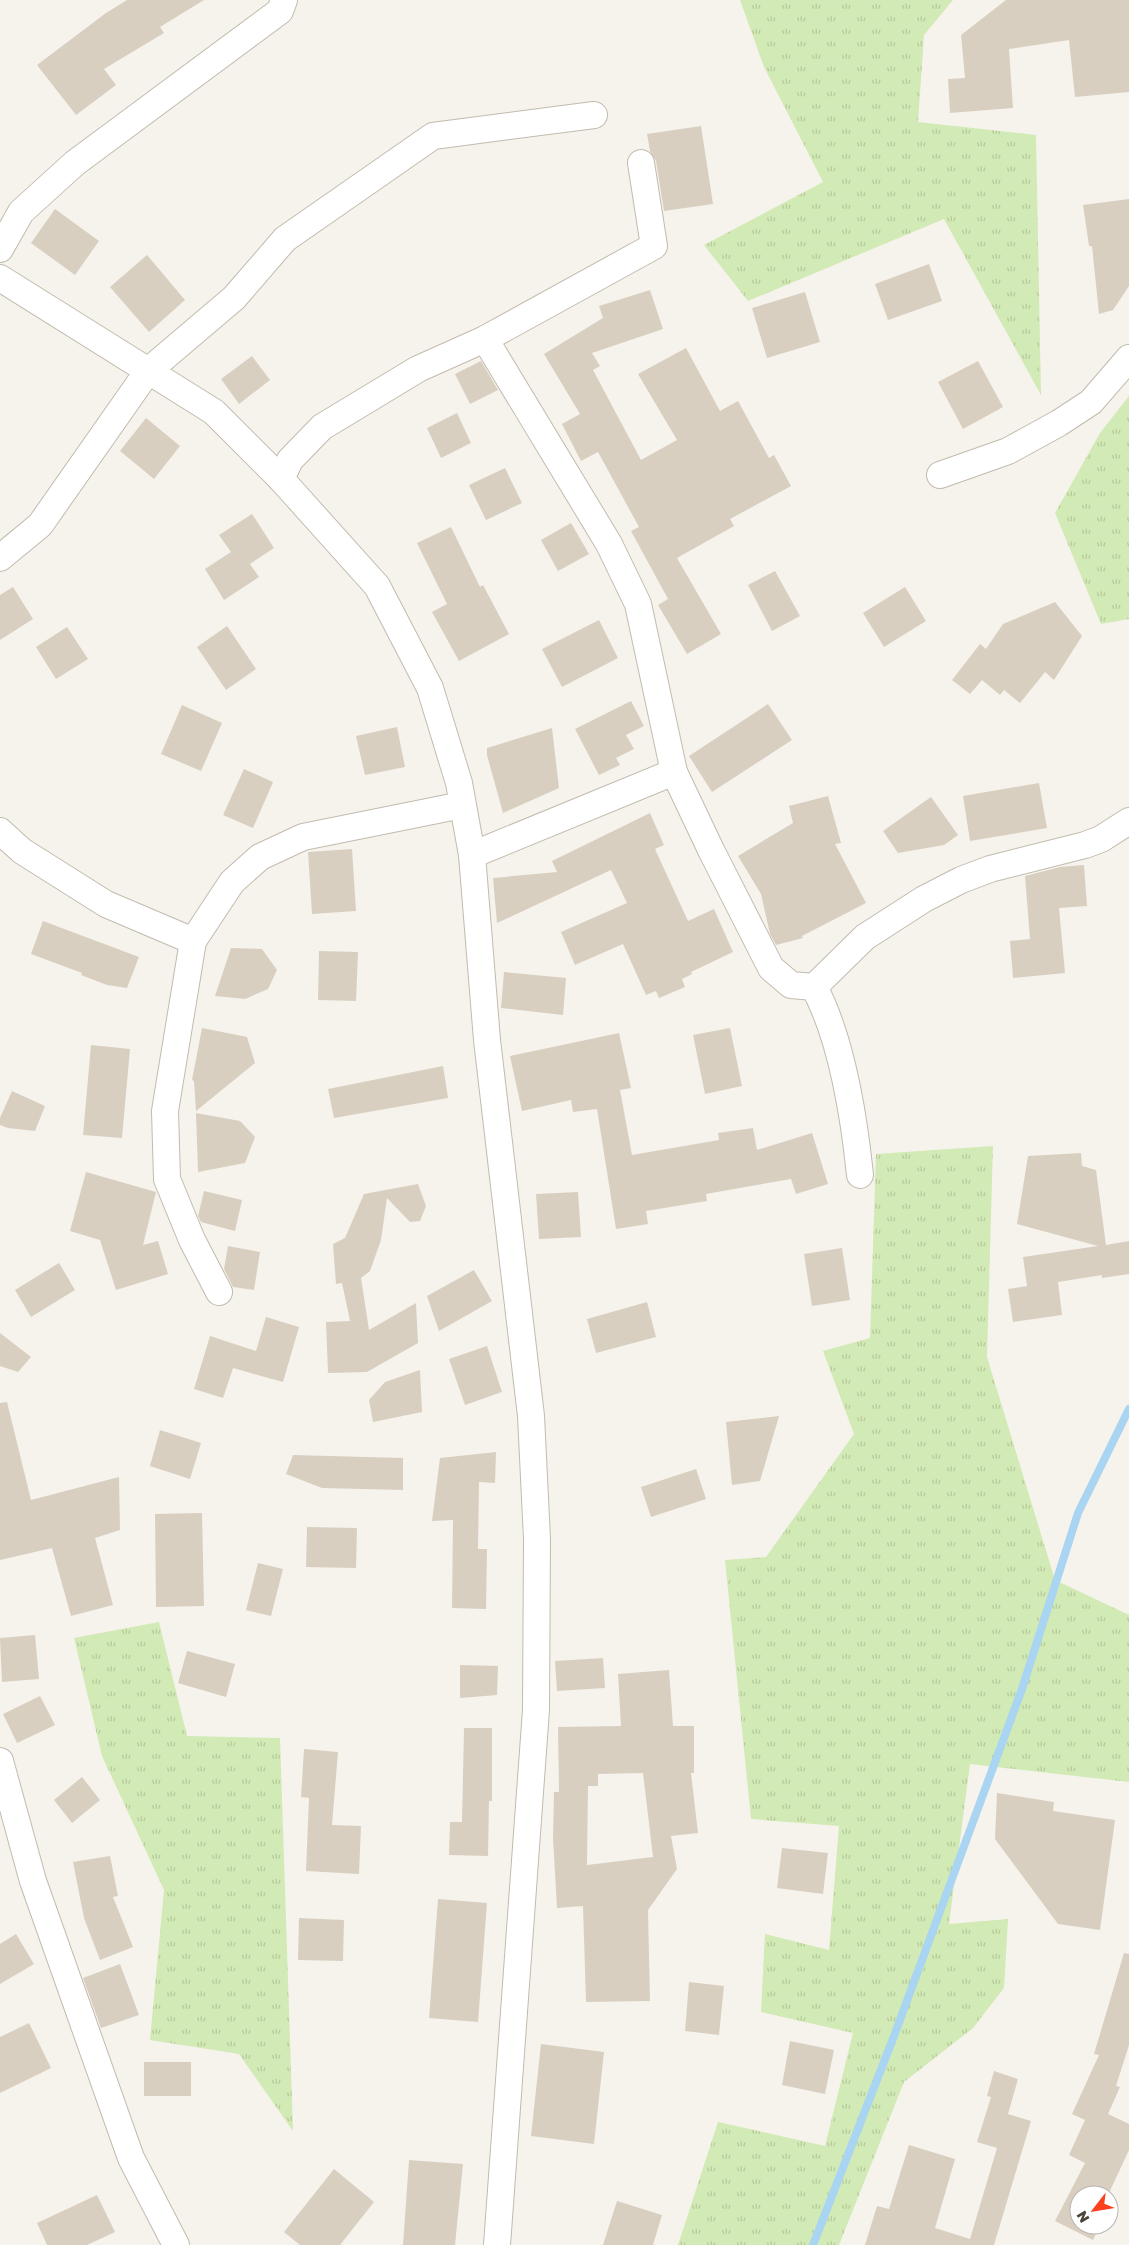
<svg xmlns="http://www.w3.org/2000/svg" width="1129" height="2245" font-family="'Golos Text',sans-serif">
  <defs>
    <pattern id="grass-tufts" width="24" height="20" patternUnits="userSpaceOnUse" patternTransform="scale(1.25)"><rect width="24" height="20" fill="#d2eab5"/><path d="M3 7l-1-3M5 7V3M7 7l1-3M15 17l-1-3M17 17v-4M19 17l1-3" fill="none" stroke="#b6ca9c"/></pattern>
  </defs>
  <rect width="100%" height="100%" fill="#f6f3ec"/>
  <g fill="url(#grass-tufts)">
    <path d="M 740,0 L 953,0 L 924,35 L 918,122 L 1036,135 L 1041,395 L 944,219 L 748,301 L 704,245 L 823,182 L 764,67 Z"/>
    <path d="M 1129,396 L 1129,619 L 1101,624 L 1055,513 L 1100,433 Z"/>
    <path d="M 993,1146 L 987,1357 L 1055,1580 L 1129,1615 L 1129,1782 L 970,1764 L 949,1924 L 1008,1919 L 1004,1988 L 973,2028 L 904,2082 L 839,2245 L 678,2245 L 718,2122 L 825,2146 L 853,2033 L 761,2012 L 765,1934 L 829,1950 L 839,1826 L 751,1819 L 725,1560 L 766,1557 L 854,1434 L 823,1351 L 870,1338 L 876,1154 Z"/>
    <path d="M 159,1622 L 187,1736 L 280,1738 L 293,2131 L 239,2054 L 150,2040 L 164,1890 L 102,1756 L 74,1638 Z"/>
  </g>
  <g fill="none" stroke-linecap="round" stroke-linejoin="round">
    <path stroke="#a9d4f2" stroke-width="8" d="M 813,2245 L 894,2036 L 1022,1689 L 1078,1513 L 1129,1409"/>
  </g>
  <g fill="#d8cfc1" fill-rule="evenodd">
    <path d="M 127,0 L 204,0 L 160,27 L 164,33 L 104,69 L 116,85 L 76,115 L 37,65 L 106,13 Z"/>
    <path d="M 1006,0 L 1129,0 L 1129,92 L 1075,97 L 1069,40 L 1009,49 L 1013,108 L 950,113 L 948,79 L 965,78 L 961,35 Z"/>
    <path d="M 701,126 L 713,204 L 664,211 L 656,161 L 650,151 L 647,134 Z"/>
    <path d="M 1129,199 L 1129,286 L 1113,310 L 1099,314 L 1092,246 L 1089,246 L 1083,205 Z"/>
    <path d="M 55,209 L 99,241 L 75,275 L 31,243 Z"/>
    <path d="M 147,255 L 185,300 L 149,332 L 110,287 Z"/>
    <path d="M 929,264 L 942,301 L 888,320 L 875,284 Z"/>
    <path d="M 650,290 L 663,329 L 592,353 L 600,366 L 593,370 L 641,460 L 677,440 L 638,374 L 686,348 L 720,411 L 738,401 L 769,458 L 774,455 L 791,486 L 730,519 L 734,526 L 677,558 L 721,634 L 687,654 L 658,605 L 668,599 L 631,531 L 639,527 L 598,452 L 581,461 L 562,424 L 580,414 L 544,354 L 603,318 L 599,306 Z"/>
    <path d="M 805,292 L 820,342 L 767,358 L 752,308 Z"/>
    <path d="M 252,356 L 270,380 L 239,404 L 221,379 Z"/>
    <path d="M 481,361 L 498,390 L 470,404 L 455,374 Z"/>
    <path d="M 978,361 L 1003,407 L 963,429 L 938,382 Z"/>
    <path d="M 457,413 L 471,443 L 441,458 L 427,428 Z"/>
    <path d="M 146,418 L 180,446 L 154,479 L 120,451 Z"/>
    <path d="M 505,468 L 522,503 L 486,520 L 469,485 Z"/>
    <path d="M 252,514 L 274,548 L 250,564 L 259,577 L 224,600 L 205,569 L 231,552 L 219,535 Z"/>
    <path d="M 571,523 L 589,554 L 558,571 L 541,540 Z"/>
    <path d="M 451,527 L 480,587 L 483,585 L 509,634 L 459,661 L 432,612 L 447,604 L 417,543 Z"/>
    <path d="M 775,571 L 800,616 L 772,631 L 748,585 Z"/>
    <path d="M 13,587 L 33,619 L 0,640 L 0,595 Z"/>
    <path d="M 905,587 L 926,621 L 884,647 L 863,613 Z"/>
    <path d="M 1055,602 L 1082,636 L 1054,680 L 1045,672 L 1020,703 L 1004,690 L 1000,695 L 982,680 L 970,694 L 952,680 L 980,644 L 986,649 L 1003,624 Z"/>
    <path d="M 599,620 L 618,658 L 562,687 L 542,649 Z"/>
    <path d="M 227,626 L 256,669 L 226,690 L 197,647 Z"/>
    <path d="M 67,627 L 88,659 L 56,679 L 36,647 Z"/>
    <path d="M 631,701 L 644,726 L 626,735 L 634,749 L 616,758 L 620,765 L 599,775 L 575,729 Z"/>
    <path d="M 768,704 L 792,740 L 712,792 L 689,756 Z"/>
    <path d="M 182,705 L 222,723 L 201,771 L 161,754 Z"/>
    <path d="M 397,727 L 405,767 L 365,775 L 356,736 Z"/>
    <path d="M 552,728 L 559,788 L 503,813 L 487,755 L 487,748 Z"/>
    <path d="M 244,769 L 273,782 L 253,828 L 223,815 Z"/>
    <path d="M 1039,783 L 1047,828 L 970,841 L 963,796 Z"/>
    <path d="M 828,796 L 841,843 L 835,844 L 866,903 L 802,936 L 803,938 L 776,945 L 770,934 L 761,894 L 738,856 L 793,823 L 789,806 Z"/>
    <path d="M 931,797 L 958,835 L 944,845 L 898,853 L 883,831 Z"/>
    <path d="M 650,813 L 664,845 L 655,849 L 688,921 L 714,909 L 733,952 L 691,972 L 692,974 L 682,979 L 685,987 L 659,998 L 656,991 L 646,995 L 623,944 L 575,965 L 561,932 L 627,903 L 611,870 L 497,923 L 493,878 L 557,872 L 552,861 Z"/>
    <path d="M 352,849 L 356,911 L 312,914 L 308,852 Z"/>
    <path d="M 1084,865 L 1087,906 L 1059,908 L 1065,973 L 1013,978 L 1010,941 L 1030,939 L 1025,876 L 1060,867 Z"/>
    <path d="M 43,921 L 139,957 L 127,988 L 107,985 L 81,975 L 82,973 L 31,954 Z"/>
    <path d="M 231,948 L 262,949 L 277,970 L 268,989 L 245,999 L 215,996 Z"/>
    <path d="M 319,951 L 358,952 L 356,1001 L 318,1000 Z"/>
    <path d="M 504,972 L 566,978 L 563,1015 L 501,1008 Z"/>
    <path d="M 202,1028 L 247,1037 L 255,1063 L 196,1111 L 194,1081 L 192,1080 Z"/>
    <path d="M 730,1028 L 742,1086 L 705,1094 L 693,1035 Z"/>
    <path d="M 619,1033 L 631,1088 L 620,1090 L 632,1155 L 719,1140 L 718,1133 L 753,1128 L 757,1150 L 812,1133 L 828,1184 L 796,1194 L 791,1179 L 706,1194 L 707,1201 L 646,1211 L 648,1224 L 616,1229 L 597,1109 L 573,1112 L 571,1100 L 522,1111 L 510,1056 Z"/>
    <path d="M 91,1045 L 130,1049 L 122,1138 L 83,1135 Z"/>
    <path d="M 443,1066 L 448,1098 L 334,1118 L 328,1089 Z"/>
    <path d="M 12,1091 L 45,1106 L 35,1131 L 8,1128 L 0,1125 L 0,1118 Z"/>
    <path d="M 196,1113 L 240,1121 L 255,1137 L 245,1163 L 198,1172 Z"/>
    <path d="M 1081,1153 L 1082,1166 L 1096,1170 L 1106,1245 L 1129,1241 L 1129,1274 L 1102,1278 L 1102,1275 L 1058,1282 L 1062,1315 L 1013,1322 L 1008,1289 L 1027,1286 L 1023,1257 L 1098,1246 L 1017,1224 L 1028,1156 Z"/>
    <path d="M 86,1172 L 156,1192 L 143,1245 L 158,1241 L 168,1274 L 116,1290 L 100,1240 L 70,1231 Z"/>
    <path d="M 418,1184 L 426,1206 L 420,1221 L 410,1222 L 387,1198 L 381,1240 L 370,1271 L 361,1278 L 369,1330 L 416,1303 L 418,1343 L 367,1372 L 328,1373 L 326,1322 L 350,1321 L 342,1283 L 336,1284 L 333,1244 L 345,1238 L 364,1194 Z"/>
    <path d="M 204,1191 L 242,1200 L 235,1231 L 201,1222 L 198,1216 Z"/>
    <path d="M 578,1192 L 581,1237 L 539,1239 L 536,1194 Z"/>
    <path d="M 228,1246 L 260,1252 L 254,1290 L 233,1287 L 224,1269 Z"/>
    <path d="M 842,1248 L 850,1300 L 812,1306 L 804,1254 Z"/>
    <path d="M 59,1263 L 75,1290 L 31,1317 L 15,1290 Z"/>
    <path d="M 474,1270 L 492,1301 L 439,1331 L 427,1296 Z"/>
    <path d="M 647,1302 L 656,1337 L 596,1353 L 587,1319 Z"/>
    <path d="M 266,1317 L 299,1327 L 283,1382 L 233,1368 L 223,1398 L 194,1389 L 210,1336 L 256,1351 Z"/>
    <path d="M 0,1333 L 31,1357 L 18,1372 L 0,1366 Z"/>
    <path d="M 487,1346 L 502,1392 L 465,1405 L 449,1359 Z"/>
    <path d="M 420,1370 L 422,1412 L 373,1422 L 369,1400 L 385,1382 Z"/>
    <path d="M 7,1402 L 31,1500 L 119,1477 L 120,1530 L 95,1538 L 113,1605 L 71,1616 L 52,1548 L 0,1560 L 0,1403 Z"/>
    <path d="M 779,1416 L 760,1481 L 732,1485 L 726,1422 Z"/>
    <path d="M 160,1430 L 201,1443 L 190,1479 L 150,1466 Z"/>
    <path d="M 496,1452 L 495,1483 L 479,1482 L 478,1549 L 487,1549 L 486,1609 L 452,1608 L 453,1520 L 432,1521 L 440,1458 Z"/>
    <path d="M 293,1455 L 403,1458 L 403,1490 L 322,1488 L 286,1474 Z"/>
    <path d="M 696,1469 L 706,1499 L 651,1517 L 641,1487 Z"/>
    <path d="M 202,1513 L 204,1606 L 156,1607 L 155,1514 Z"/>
    <path d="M 307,1527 L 357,1528 L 356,1568 L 306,1567 Z"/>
    <path d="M 258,1563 L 283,1569 L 271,1616 L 246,1610 Z"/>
    <path d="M 35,1635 L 39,1679 L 2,1682 L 0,1638 Z"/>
    <path d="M 187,1651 L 235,1664 L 226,1697 L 178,1683 Z"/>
    <path d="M 603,1658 L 605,1688 L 557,1691 L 555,1661 Z"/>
    <path d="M 460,1665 L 498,1666 L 497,1695 L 460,1698 Z"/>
    <path d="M 669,1670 L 673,1726 L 694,1726 L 694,1773 L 691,1773 L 698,1833 L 671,1836 L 677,1869 L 648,1910 L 650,2001 L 586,2002 L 583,1906 L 557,1908 L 553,1838 L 554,1792 L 559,1792 L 558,1727 L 621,1726 L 618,1674 ZM 643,1773 L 653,1857 L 587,1865 L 588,1786 L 598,1786 L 598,1774 Z"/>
    <path d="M 40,1696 L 55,1725 L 17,1743 L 3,1714 Z"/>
    <path d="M 464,1728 L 492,1728 L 492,1801 L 489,1801 L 488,1856 L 449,1855 L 450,1822 L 462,1822 Z"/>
    <path d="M 304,1749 L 338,1752 L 332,1825 L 361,1826 L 359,1874 L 306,1871 L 309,1798 L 301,1797 Z"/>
    <path d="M 82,1777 L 100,1800 L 72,1823 L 54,1800 Z"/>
    <path d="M 997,1793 L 1054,1802 L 1053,1811 L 1115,1820 L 1100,1930 L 1058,1924 L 995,1839 Z"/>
    <path d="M 782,1848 L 828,1853 L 823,1894 L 777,1888 Z"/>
    <path d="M 110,1856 L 118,1896 L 113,1897 L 133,1947 L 100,1960 L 84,1918 L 73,1862 Z"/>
    <path d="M 438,1899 L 487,1903 L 478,2022 L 429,2018 Z"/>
    <path d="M 299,1918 L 344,1920 L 343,1961 L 298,1960 Z"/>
    <path d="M 16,1934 L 34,1964 L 0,1984 L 0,1944 Z"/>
    <path d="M 1124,1953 L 1129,1954 L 1129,2045 L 1116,2086 L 1120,2087 L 1108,2114 L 1129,2124 L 1129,2150 L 1108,2195 L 1079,2195 L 1079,2225 L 1100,2225 L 1093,2240 L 1055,2221 L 1085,2163 L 1069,2155 L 1085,2120 L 1072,2114 L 1099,2055 L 1094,2054 Z"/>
    <path d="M 120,1964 L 139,2015 L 101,2028 L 83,1978 Z"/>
    <path d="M 689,1982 L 724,1986 L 719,2035 L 685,2031 Z"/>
    <path d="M 29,2023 L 51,2068 L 0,2093 L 0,2037 Z"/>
    <path d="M 790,2041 L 834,2050 L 825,2094 L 782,2085 Z"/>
    <path d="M 541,2044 L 604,2052 L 594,2144 L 531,2136 Z"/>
    <rect x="144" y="2062" width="47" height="34"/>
    <path d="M 994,2071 L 1018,2079 L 1008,2114 L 1031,2121 L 994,2245 L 865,2245 L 877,2206 L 889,2209 L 909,2145 L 955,2159 L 935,2228 L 970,2239 L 997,2148 L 977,2142 L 991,2097 L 987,2096 Z"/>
    <path d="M 409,2160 L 463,2164 L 455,2245 L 403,2245 Z"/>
    <path d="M 334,2169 L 374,2202 L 340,2245 L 300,2245 L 284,2232 Z"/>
    <path d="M 97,2195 L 115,2232 L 87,2245 L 47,2245 L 37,2223 Z"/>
    <path d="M 617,2201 L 662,2215 L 653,2245 L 603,2245 Z"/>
  </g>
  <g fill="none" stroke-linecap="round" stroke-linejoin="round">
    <defs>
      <g id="street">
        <path d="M 0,249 L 21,212 L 75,163 L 280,11 L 284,0"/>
        <path d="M 0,278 L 214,412 L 281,479 L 377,586 L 430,688 L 459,783 L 472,855 L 487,1040 L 531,1416 L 537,1539 L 536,1710 L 497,2245"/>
        <path d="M 485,339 L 609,544 L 638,604 L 674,772 L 711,850 L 771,968 L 791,985 L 814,987 C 842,1039 854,1117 860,1175"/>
        <path d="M 940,475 L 1008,451 L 1059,423 L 1091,402 L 1129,358"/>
        <path d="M 281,479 L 290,460 L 322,427 L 418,369 L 485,339 L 654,246 L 641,163"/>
        <path d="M 0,558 L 40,525 L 148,371 L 234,298 L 285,239 L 433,136 L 594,115"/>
        <path d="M 0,831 L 22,851 L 106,904 L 193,941 L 232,882 L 260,857 L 303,837 L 462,805"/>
        <path d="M 472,855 L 674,772"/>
        <path d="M 193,941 L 165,1111 L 167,1179 L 192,1240 L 219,1292"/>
        <path d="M 814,987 L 865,937 L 924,899 L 961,880 L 990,869 L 1085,845 L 1101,839 L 1129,821"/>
        <path d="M 0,1761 L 33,1881 L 131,2158 L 176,2245"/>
      </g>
    </defs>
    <use href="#street" stroke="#c2bbae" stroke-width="28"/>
    <use href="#street" stroke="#fff" stroke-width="26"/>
  </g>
  <g transform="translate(1094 2210) rotate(239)"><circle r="24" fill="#ffffff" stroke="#b7b4b0"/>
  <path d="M0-4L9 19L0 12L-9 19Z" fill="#fc3f1d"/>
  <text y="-8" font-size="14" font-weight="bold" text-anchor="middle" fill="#4b4439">N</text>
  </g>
</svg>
